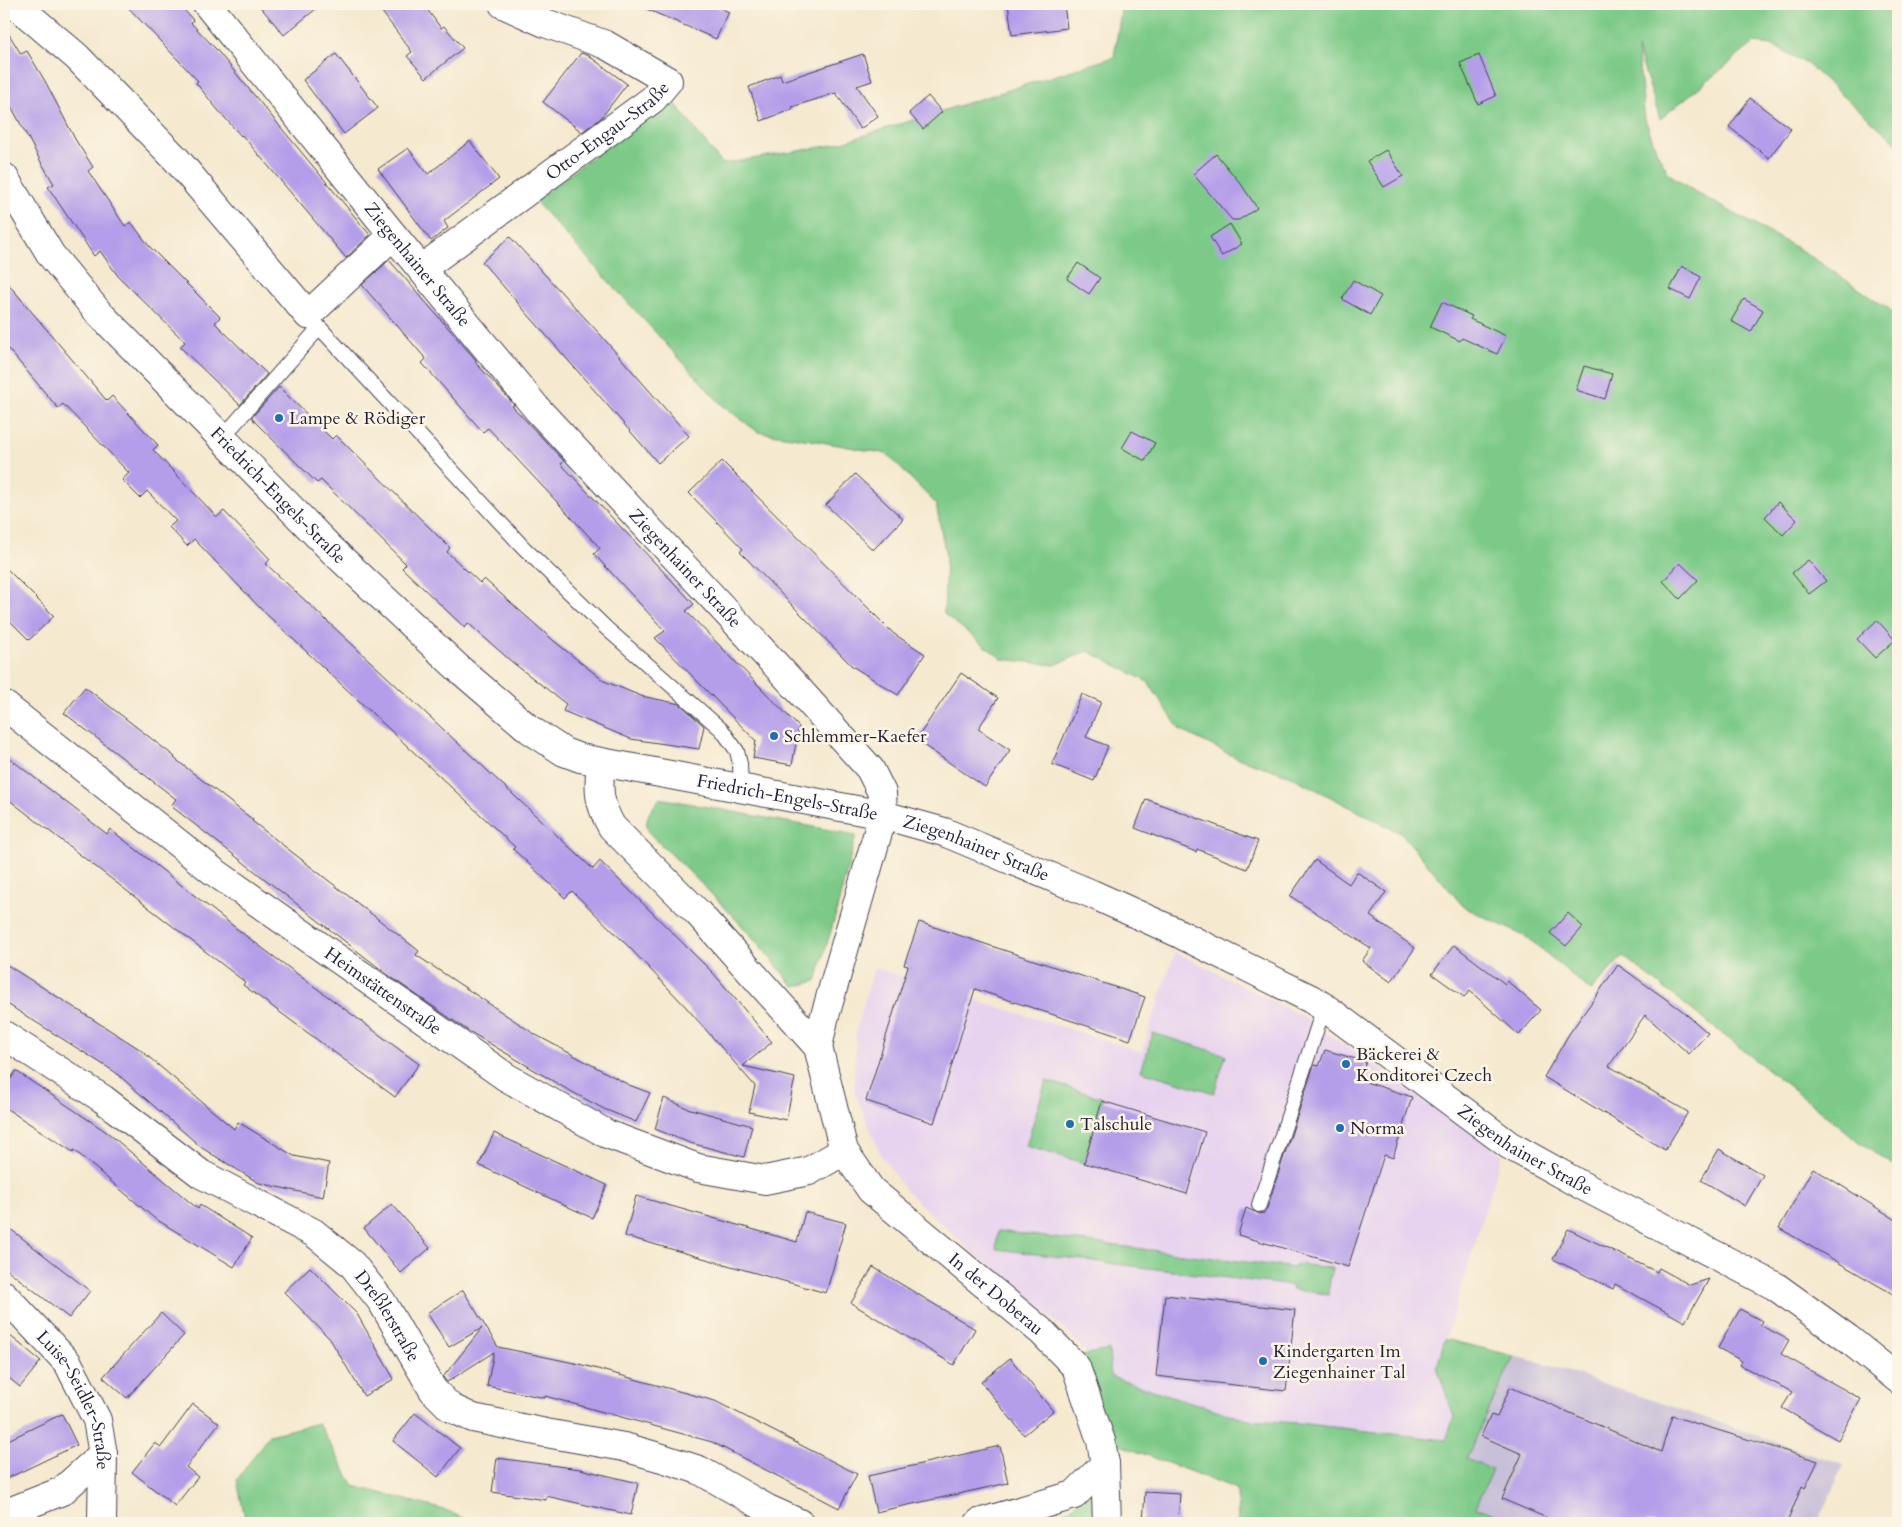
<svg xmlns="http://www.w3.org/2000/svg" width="1902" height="1527" font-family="Cardo,serif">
  <rect width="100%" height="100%" fill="#fcf5e5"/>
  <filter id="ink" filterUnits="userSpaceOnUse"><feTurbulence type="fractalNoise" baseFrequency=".02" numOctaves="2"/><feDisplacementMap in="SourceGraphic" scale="10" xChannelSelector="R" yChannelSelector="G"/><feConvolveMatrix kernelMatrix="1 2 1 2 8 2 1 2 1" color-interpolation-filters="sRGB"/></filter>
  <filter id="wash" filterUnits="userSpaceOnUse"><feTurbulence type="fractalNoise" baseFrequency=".0096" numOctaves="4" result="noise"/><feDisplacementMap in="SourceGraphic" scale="20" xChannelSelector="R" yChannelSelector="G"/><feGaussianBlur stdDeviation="1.12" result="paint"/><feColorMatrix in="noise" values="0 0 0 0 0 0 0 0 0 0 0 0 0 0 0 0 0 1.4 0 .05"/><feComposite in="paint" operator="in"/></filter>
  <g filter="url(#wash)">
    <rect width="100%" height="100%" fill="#f5e9cf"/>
    <path fill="#e7d2ef" d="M 1175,952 L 1304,1017 L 1502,1154 L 1437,1367 L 1454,1417 L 1446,1440 L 1298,1423 L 1248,1420 L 1111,1377 L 1109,1351 L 1088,1354 L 1069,1333 L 970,1250 L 906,1191 L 882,1157 L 854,1091 L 856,1031 L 874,968 L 1142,1052 Z"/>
    <path fill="#c8bfd8" d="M 1514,1356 L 1539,1362 L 1844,1465 L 1817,1523 L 1517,1523 L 1476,1507 L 1466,1459 Z"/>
    <g fill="#7dca88" stroke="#507662">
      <path d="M 1122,4 L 1898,4 L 1898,144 L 1807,64 L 1772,45 L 1754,43 L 1660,119 L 1637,48 L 1645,119 L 1657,152 L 1669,174 L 1697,193 L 1804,252 L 1898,315 L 1898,1168 L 1864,1145 L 1623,956 L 1591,991 L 1528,938 L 1464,907 L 1402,834 L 1288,775 L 1237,758 L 1180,730 L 1148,682 L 1088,651 L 1055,665 L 1002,659 L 944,614 L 946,556 L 936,504 L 887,454 L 811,440 L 758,432 L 722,405 L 535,201 L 670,97 L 722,164 L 833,145 L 1114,57 Z"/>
      <path d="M 660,798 L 856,835 L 835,917 L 816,981 L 794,987 C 751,932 702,883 651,835 C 641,819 651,811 660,798 Z"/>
      <path d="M 1153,1033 L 1226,1055 L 1214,1093 L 1141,1071 Z"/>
      <path d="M 1046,1081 L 1103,1098 L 1084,1163 L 1026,1146 Z"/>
      <path d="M 998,1231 L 1295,1268 L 1296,1264 L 1332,1268 L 1328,1294 L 1292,1290 L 1292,1286 L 996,1249 Z"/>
      <path d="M 1445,1339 L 1514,1356 L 1466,1459 L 1492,1470 L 1476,1507 L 1517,1523 L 1238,1523 L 1237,1489 L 1109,1441 L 1077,1359 L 1088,1354 L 1109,1350 L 1111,1377 L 1248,1420 L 1298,1423 L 1446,1440 L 1454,1417 L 1437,1367 Z"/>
      <path d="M 318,1423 L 354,1486 L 448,1511 L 472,1523 L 246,1523 L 237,1480 L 269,1435 Z"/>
      <path d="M 1091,1493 L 1098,1495 L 1100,1523 L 1035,1523 L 1053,1519 Z"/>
    </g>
    <g id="blocks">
      <g fill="#b49ee9">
        <path d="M 125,4 L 179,4 L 193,20 L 191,23 L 215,48 L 370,235 L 346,258 L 242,135 L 241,136 L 218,110 L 196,83 L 198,81 Z"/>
        <path d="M 258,4 L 322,4 L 284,35 Z"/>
        <path d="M 376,4 L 423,4 L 441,28 L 444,26 L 463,48 L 426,78 L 407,56 L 412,52 Z"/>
        <path d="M 635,4 L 710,4 L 729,12 L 716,39 Z"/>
        <path d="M 1008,4 L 1064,4 L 1067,28 L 1012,35 Z"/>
        <path d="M 4,26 L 21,54 L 27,51 L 45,81 L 75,139 L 93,167 L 88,171 L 125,226 L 131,222 L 149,246 L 220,317 L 215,323 L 267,374 L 240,405 L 180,347 L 185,342 L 118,276 L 100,251 L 94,256 L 48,187 L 54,184 L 41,162 L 4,93 Z"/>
        <path d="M 581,53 L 589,56 L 627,84 L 601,118 L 582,132 L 543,102 Z"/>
        <path d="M 336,54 L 378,108 L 344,134 L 303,80 Z"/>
        <path d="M 863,54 L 872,81 L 857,86 L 878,116 L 860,129 L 836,93 L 792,107 L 793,109 L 761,121 L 749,87 L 780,75 L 782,81 Z"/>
        <path d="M 1479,55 L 1496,96 L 1478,104 L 1460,63 Z"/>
        <path d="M 928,96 L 942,112 L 923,129 L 909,113 Z"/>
        <path d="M 1750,98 L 1791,129 L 1769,158 L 1729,127 Z"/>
        <path d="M 470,141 L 499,179 L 444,221 L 448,228 L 431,241 L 378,169 L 408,148 L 428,174 Z"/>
        <path d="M 1386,150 L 1403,176 L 1384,187 L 1367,161 Z"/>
        <path d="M 1216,154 L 1241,184 L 1257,208 L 1239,220 L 1232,220 L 1193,174 Z"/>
        <path d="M 1230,224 L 1242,244 L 1222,256 L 1210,237 Z"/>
        <path d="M 510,237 L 598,332 L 689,436 L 658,463 L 482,262 Z"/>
        <path d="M 389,260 L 476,360 L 475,362 L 510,400 L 514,405 L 512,406 L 564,461 L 561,464 L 694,604 L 686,611 L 799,727 L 792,765 L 753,758 L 756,741 L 655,638 L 665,631 L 594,554 L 600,548 L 488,428 L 483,432 L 422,363 L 426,359 L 362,285 Z"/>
        <path d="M 1078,263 L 1100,278 L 1089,294 L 1067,279 Z"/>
        <path d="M 1682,266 L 1701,277 L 1690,299 L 1670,289 Z"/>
        <path d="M 4,279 L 107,401 L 112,396 L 158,445 L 153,450 L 217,517 L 224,511 L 270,559 L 266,564 L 593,869 L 600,861 L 715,975 L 772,1042 L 743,1066 L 795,1078 L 786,1120 L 749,1112 L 755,1086 L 686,1007 L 630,948 L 572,891 L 565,898 L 513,849 L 515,847 L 262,610 L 194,539 L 187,546 L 169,527 L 176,521 L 147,491 L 140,498 L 122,480 L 129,473 L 63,404 L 58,408 L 4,344 Z"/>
        <path d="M 1353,280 L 1381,296 L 1370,315 L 1342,299 Z"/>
        <path d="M 1744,299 L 1763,310 L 1751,332 L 1731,321 Z"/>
        <path d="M 1442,302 L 1472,316 L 1470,319 L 1506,336 L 1497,354 L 1462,338 L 1460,341 L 1430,327 Z"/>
        <path d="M 1584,366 L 1612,374 L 1605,399 L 1576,390 Z"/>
        <path d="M 279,387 L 332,439 L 336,435 L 450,548 L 447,552 L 480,583 L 484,579 L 554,641 L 604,681 L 641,696 L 680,704 L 704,726 L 699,749 L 631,739 L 563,711 L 566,704 L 512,662 L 468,623 L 465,628 L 402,568 L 406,564 L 321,480 L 317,483 L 255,422 L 252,417 Z"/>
        <path d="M 1132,431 L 1155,443 L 1145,461 L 1122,448 Z"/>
        <path d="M 722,461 L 894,634 L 925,654 L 898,695 L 852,666 L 740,552 L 743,549 L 689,493 Z"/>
        <path d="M 855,474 L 903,519 L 873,550 L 826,505 Z"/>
        <path d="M 1778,502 L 1797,520 L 1783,535 L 1765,517 Z"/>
        <path d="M 1808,560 L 1826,581 L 1809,594 L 1792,573 Z"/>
        <path d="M 1680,563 L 1698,580 L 1680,599 L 1663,581 Z"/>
        <path d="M 4,566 L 54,616 L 29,640 L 4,615 Z"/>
        <path d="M 1877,620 L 1895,640 L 1875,658 L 1857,639 Z"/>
        <path d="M 961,673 L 998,698 L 978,729 L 1010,750 L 985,787 L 916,740 Z"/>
        <path d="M 85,687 L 175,757 L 174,758 L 253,820 L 252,821 L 419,951 L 416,955 L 536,1035 L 629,1085 L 650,1093 L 636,1122 L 604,1109 L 563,1087 L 467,1030 L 392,978 L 171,806 L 176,799 L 64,713 Z"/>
        <path d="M 1082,694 L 1101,702 L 1086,737 L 1108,746 L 1094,781 L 1052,764 Z"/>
        <path d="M 4,754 L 107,834 L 110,829 L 246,936 L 419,1064 L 395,1097 L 243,985 L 245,982 L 4,796 Z"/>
        <path d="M 1146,799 L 1258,841 L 1247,869 L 1197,849 L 1196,852 L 1135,828 Z"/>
        <path d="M 1315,860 L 1349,884 L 1357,872 L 1386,892 L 1370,916 L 1415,948 L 1391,982 L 1362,961 L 1371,948 L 1290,896 Z"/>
        <path d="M 1568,913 L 1583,927 L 1566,946 L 1550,933 Z"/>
        <path d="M 919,922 L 1145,997 L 1130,1040 L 975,989 L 934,1123 L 866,1101 L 908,966 L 904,965 Z"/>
        <path d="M 1454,945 L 1505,984 L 1507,981 L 1541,1010 L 1519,1035 L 1470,991 L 1464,997 L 1432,974 Z"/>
        <path d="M 4,963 L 138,1048 L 234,1129 L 238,1122 L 294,1156 L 329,1163 L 323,1197 L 259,1183 L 202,1148 L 115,1072 L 4,1002 Z"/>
        <path d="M 1618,965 L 1680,1009 L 1708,1033 L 1689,1054 L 1645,1015 L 1609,1066 L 1688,1112 L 1665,1150 L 1544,1077 L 1569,1034 Z"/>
        <path d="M 1325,1050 L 1366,1062 L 1360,1080 L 1412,1097 L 1393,1158 L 1384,1155 L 1348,1267 L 1238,1235 L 1246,1208 L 1260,1214 L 1264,1213 L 1267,1208 L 1314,1065 L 1319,1066 Z"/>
        <path d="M 16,1071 L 108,1133 L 198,1209 L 200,1205 L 252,1238 L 234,1267 L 154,1218 L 74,1150 L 73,1152 L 4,1107 L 4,1089 Z"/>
        <path d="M 664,1098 L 687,1108 L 752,1126 L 744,1157 L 690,1143 L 655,1129 Z"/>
        <path d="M 1102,1101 L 1205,1132 L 1187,1194 L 1084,1163 Z"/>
        <path d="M 494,1133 L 607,1185 L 592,1218 L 479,1165 Z"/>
        <path d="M 1719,1149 L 1763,1175 L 1745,1206 L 1701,1180 Z"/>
        <path d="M 1813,1168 L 1898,1221 L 1898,1297 L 1779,1228 Z"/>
        <path d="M 636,1196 L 797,1242 L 805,1212 L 846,1223 L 826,1293 L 625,1236 Z"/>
        <path d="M 392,1204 L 430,1248 L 401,1273 L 364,1228 Z"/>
        <path d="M 4,1224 L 90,1291 L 69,1318 L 4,1267 Z"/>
        <path d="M 1568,1229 L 1657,1272 L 1659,1268 L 1690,1285 L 1709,1279 L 1685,1322 L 1615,1284 L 1613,1289 L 1553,1259 Z"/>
        <path d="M 310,1267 L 357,1314 L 394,1379 L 364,1396 L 330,1339 L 284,1292 Z"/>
        <path d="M 873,1267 L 975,1329 L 954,1365 L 851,1303 Z"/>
        <path d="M 463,1290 L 498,1347 L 579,1364 L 715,1401 L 857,1474 L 839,1508 L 712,1442 L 545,1396 L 545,1398 L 487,1386 L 494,1352 L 447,1382 L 443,1377 L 482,1328 L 449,1347 L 427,1313 Z"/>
        <path d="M 1165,1295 L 1295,1310 L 1286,1391 L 1156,1376 Z"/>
        <path d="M 1740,1309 L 1762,1321 L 1760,1325 L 1789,1340 L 1781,1354 L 1861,1399 L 1838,1440 L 1782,1408 L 1792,1392 L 1740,1365 L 1742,1361 L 1718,1348 Z"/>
        <path d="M 161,1313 L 184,1335 L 127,1398 L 103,1377 Z"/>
        <path d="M 4,1331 L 41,1361 L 20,1387 L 4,1374 Z"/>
        <path d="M 1010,1358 L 1053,1411 L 1024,1435 L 981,1382 Z"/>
        <path d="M 1510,1387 L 1661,1452 L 1672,1416 L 1818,1461 L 1805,1488 L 1802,1486 L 1787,1523 L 1559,1523 L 1502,1499 L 1522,1454 L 1481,1436 L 1491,1415 L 1497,1417 Z"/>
        <path d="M 193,1404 L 219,1423 L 186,1467 L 198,1477 L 175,1506 L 132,1472 L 155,1443 L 161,1447 Z"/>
        <path d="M 415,1413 L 460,1448 L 438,1477 L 393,1441 Z"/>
        <path d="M 62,1414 L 77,1445 L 4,1480 L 4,1442 Z"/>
        <path d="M 1000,1446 L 1008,1483 L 876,1512 L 868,1476 Z"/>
        <path d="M 497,1458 L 580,1469 L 638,1483 L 631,1515 L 546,1496 L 546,1500 L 492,1492 Z"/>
        <path d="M 1145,1492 L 1180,1494 L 1178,1523 L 1143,1523 Z"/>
      </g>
    </g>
  </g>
  <g filter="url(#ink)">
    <use href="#blocks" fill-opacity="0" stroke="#424051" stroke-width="1"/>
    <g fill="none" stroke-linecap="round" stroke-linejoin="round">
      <defs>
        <g id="lane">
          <path d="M 308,315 L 523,547 L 606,628 L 722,730 L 737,751 L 740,764 L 741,789"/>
          <path d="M 222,438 L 319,328"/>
          <path d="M 1259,1205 L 1324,1007"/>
        </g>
        <g id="street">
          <path d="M 15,4 L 77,57 L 176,159 L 308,315 L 393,235"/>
          <path id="s1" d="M 207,4 L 393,235 L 538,410 L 799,690 L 870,769 L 882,793 L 883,815 L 824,1019 L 818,1047"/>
          <path id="s2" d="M 421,269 L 653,99 L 668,81 L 606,45 L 545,23 L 503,4"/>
          <path id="s3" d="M 4,705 L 213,871 L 506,1077 L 607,1134 L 698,1168 L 765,1180 L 809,1171 L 844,1151 L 818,1047 L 698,913 L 612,827 C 598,803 598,789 601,763"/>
          <path id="s4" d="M 883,815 L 944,832 L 1092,894 L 1176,932 L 1311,999 L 1324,1007 L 1509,1145 L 1581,1185 L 1775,1286 L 1847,1338 L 1898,1379"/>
          <path id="s5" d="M 4,1035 L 103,1099 L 201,1174 L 314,1233 L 352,1264 L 382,1302 L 433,1390 L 451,1408 L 473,1418 L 546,1433 L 624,1447 L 662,1458 L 699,1470 L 768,1509 L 799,1523"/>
          <path id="s6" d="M 844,1151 L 871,1190 L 1042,1332 L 1076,1367 L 1101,1441 L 1105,1464 L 1074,1495 L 979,1523"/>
          <path id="s7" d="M 4,1295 L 68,1363 L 97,1420 L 103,1454 L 102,1523"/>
          <path d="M 1105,1464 L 1107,1523"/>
          <path d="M 4,1514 L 62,1491 L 103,1454"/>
        </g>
        <g id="secondary">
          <path id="s8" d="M 4,177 L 51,255 L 98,312 L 332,550 L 458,668 L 529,729 L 564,752 L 580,758 L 883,815"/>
        </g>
      </defs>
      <use href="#lane" stroke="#424051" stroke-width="16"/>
      <use href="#street" stroke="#424051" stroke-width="30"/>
      <use href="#secondary" stroke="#424051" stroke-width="30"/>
      <use href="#lane" stroke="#fff" stroke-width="14"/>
      <use href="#street" stroke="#fff" stroke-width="28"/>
      <use href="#secondary" stroke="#fff" stroke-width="28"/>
    </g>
  </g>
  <g fill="#1f6fb2" stroke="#fcf5e5" stroke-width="2">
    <circle cx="279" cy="418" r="5"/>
    <circle cx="774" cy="736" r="5"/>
    <circle cx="1346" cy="1064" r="5"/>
    <circle cx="1070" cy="1124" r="5"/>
    <circle cx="1340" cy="1128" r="5"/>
    <circle cx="1263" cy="1361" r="5"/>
  </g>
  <g text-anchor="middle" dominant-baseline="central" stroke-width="5" stroke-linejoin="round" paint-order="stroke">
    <g font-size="18" fill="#22223b" stroke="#fcf5e5">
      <text stroke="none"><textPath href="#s2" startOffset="232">Otto-Engau-Straße</textPath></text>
      <text stroke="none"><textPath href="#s1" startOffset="335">Ziegenhainer Straße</textPath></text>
      <text stroke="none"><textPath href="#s8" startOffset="422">Friedrich-Engels-Straße</textPath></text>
      <text stroke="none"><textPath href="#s1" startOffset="740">Ziegenhainer Straße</textPath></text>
      <text stroke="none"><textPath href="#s8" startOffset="1035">Friedrich-Engels-Straße</textPath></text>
      <text stroke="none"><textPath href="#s4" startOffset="99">Ziegenhainer Straße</textPath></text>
      <text stroke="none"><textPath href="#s3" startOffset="475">Heimstättenstraße</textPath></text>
      <text stroke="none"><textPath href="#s4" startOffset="729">Ziegenhainer Straße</textPath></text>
      <text stroke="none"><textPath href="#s6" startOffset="210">In der Doberau</textPath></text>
      <text stroke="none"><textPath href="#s5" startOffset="481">Dreßlerstraße</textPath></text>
      <text stroke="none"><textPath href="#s7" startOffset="130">Luise-Seidler-Straße</textPath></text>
    </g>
    <g font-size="18" fill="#22223b" stroke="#fcf5e5" text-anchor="start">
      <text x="289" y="418">Lampe &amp; Rödiger</text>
      <text x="784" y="736">Schlemmer-Kaefer</text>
      <text x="1356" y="1054">Bäckerei &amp;<tspan x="1356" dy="21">Konditorei Czech</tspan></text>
      <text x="1080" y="1124">Talschule</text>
      <text x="1350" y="1128">Norma</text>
      <text x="1273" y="1351">Kindergarten Im<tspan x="1273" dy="21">Ziegenhainer Tal</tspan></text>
    </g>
  </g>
  <rect width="1902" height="1527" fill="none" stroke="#fcf5e5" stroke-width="20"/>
</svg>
